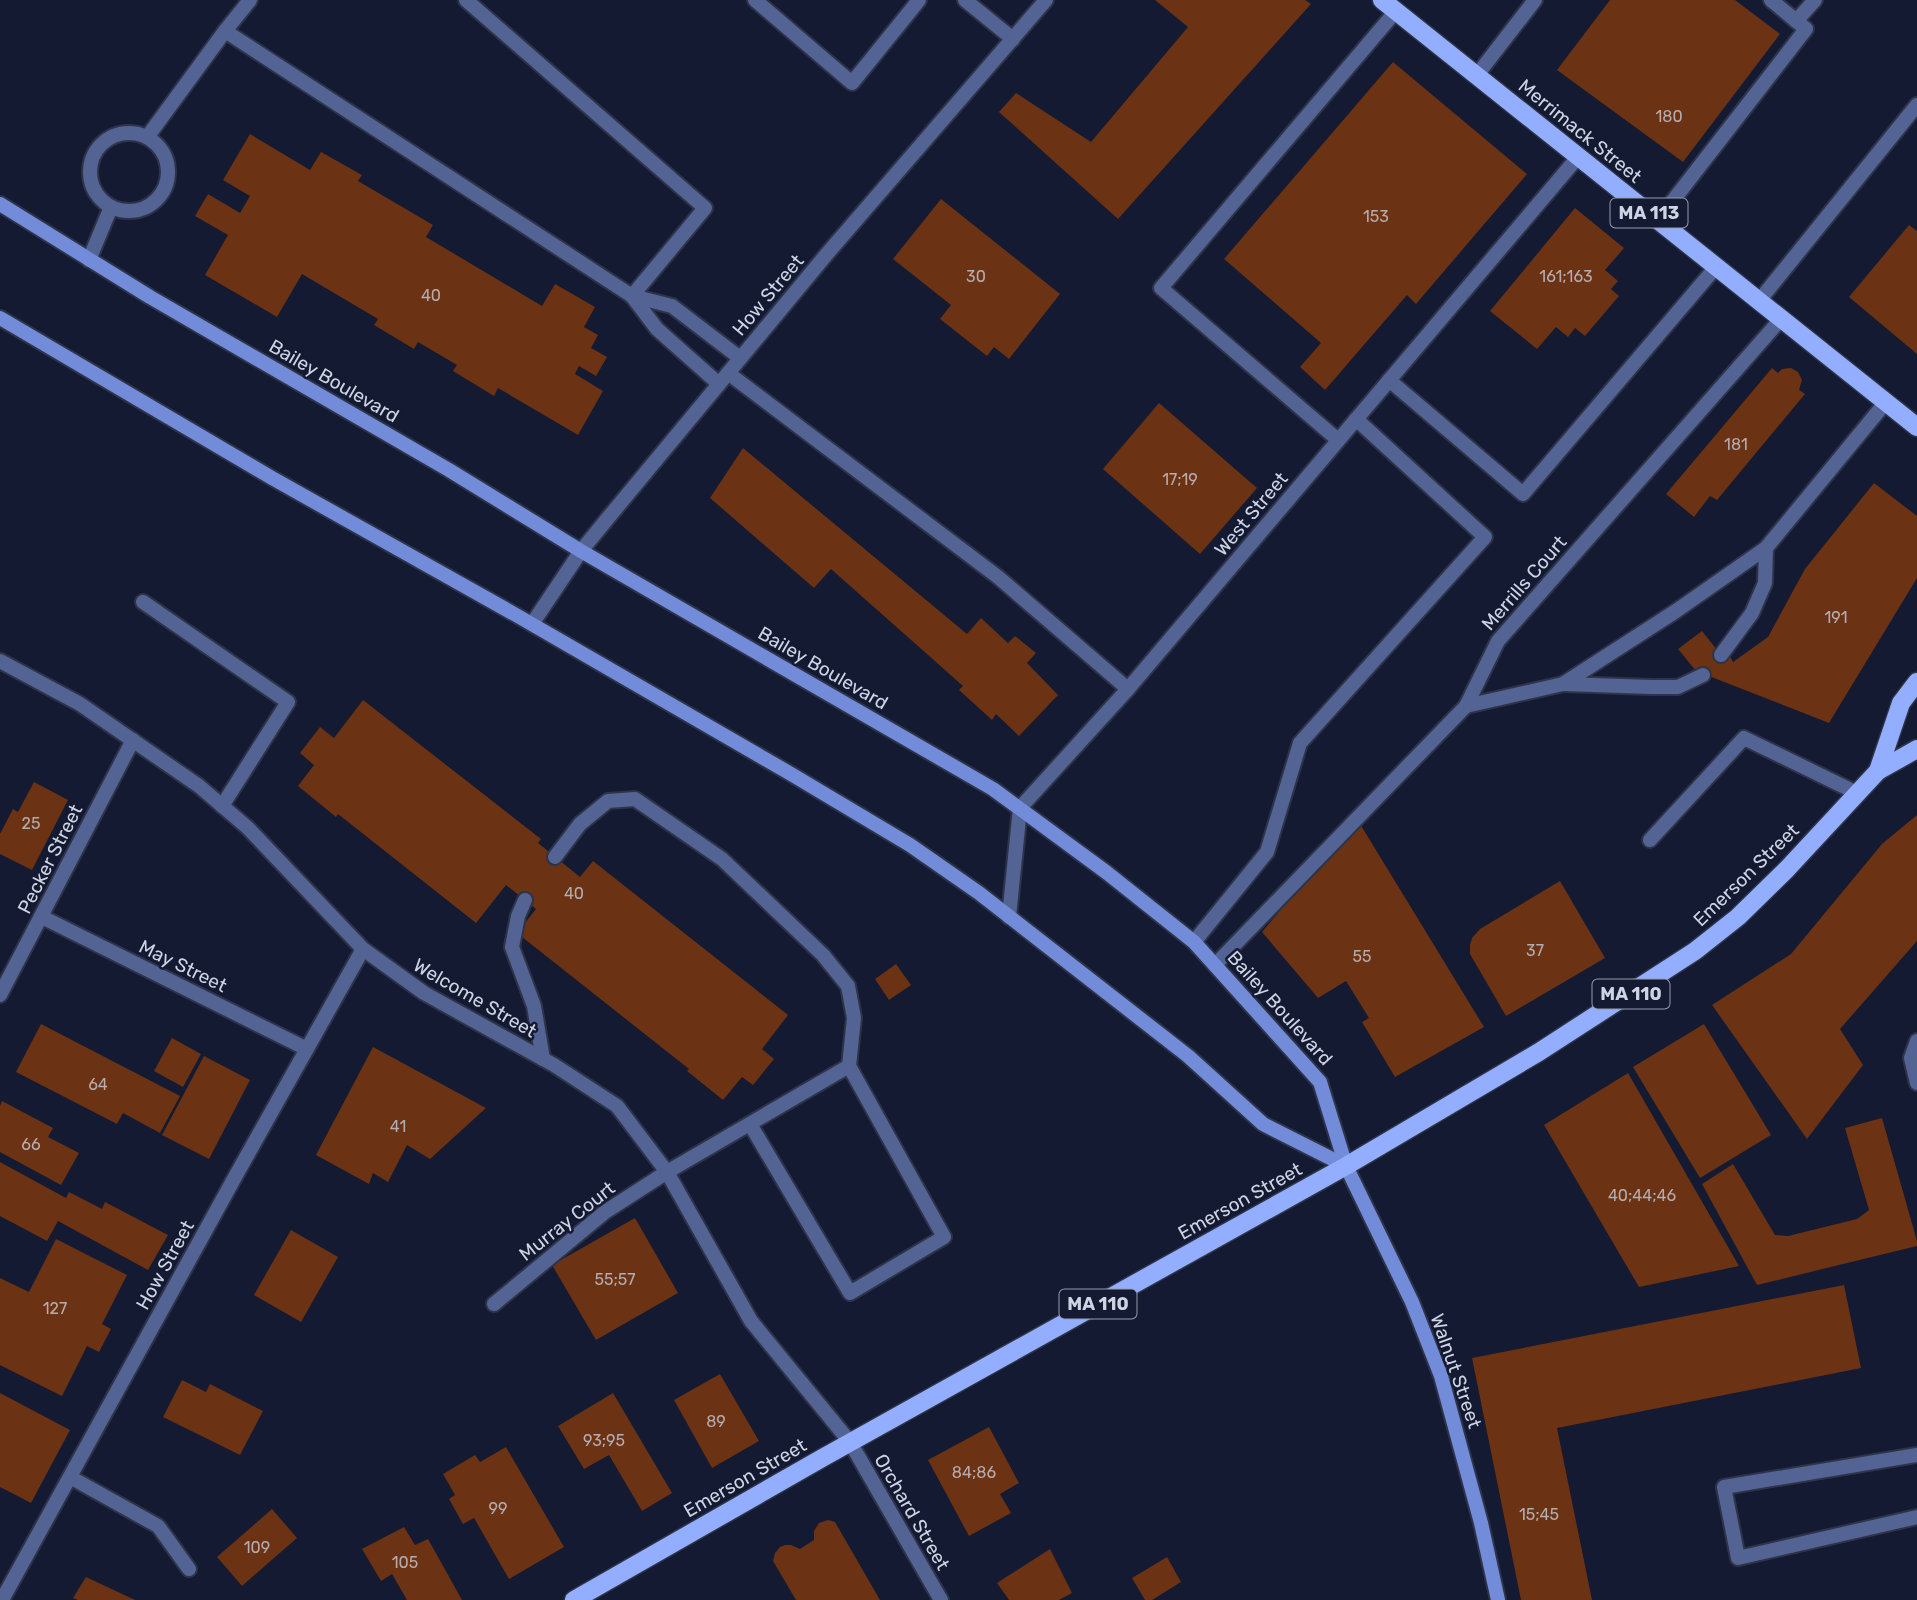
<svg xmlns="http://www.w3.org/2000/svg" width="1917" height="1600" font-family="Rubik,sans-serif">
  <rect width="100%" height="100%" fill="#131a31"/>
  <g fill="#6b3213">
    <path d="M 1155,0 L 1305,0 L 1311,4 L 1118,219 L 999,112 L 1016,93 L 1091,142 L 1188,27 Z"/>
    <path d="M 1610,0 L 1735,0 L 1780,34 L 1683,162 L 1557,70 Z"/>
    <path d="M 1393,62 L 1527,174 L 1416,304 L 1407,295 L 1325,390 L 1300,367 L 1321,343 L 1224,259 Z"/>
    <path d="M 250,134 L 310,170 L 321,152 L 362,175 L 358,181 L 433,225 L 426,237 L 542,306 L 555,284 L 595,307 L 584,327 L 598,335 L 591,348 L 607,357 L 596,376 L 579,366 L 575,374 L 603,391 L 578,435 L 498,388 L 494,396 L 453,371 L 457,365 L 418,342 L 414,349 L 374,325 L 378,319 L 302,274 L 277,317 L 205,275 L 228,235 L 195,216 L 208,194 L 240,213 L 250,196 L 223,180 Z"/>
    <path d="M 941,199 L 1060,294 L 1009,359 L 994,347 L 987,356 L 940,319 L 951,305 L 893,259 Z"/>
    <path d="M 1575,208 L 1624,248 L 1605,270 L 1618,281 L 1611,289 L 1619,296 L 1585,336 L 1575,328 L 1568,337 L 1556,327 L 1537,349 L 1490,311 Z"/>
    <path d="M 1909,225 L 1917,231 L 1917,354 L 1849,297 Z"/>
    <path d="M 1772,368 L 1778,373 L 1782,369 L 1791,368 L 1798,372 L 1802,380 L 1799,390 L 1805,394 L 1717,500 L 1710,496 L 1694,517 L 1666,494 Z"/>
    <path d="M 1159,403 L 1257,488 L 1200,554 L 1103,469 Z"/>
    <path d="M 743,448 L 967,634 L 981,618 L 1008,643 L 1015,636 L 1036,653 L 1027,663 L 1058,695 L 1019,736 L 996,714 L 992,720 L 959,690 L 963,686 L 831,569 L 814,588 L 710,498 Z"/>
    <path d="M 1874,483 L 1917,516 L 1917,578 L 1829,723 L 1696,671 L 1678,649 L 1702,631 L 1721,655 L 1728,652 L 1733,662 L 1768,637 L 1805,569 Z"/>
    <path d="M 363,700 L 541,839 L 538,843 L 580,877 L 593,861 L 788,1015 L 762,1049 L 774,1059 L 753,1085 L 742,1077 L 723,1100 L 687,1071 L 689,1069 L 517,933 L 536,909 L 506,885 L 476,923 L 338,814 L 336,817 L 298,786 L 314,765 L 300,753 L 320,727 L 334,738 Z"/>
    <path d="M 34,782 L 68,800 L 32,870 L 0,854 L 0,834 L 13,809 L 18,812 Z"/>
    <path d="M 1917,815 L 1917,941 L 1840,1029 L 1863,1065 L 1807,1139 L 1712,1005 L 1791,954 L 1882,844 Z"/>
    <path d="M 1357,819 L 1484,1027 L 1395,1077 L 1362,1022 L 1369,1018 L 1346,981 L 1318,998 L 1262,932 Z"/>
    <path d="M 1560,881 L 1605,958 L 1506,1016 L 1470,954 L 1470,945 L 1472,938 L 1480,929 Z"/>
    <path d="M 896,964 L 911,985 L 889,1000 L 875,979 Z"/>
    <path d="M 41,1024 L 180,1096 L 160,1133 L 123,1113 L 117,1124 L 16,1072 Z"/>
    <path d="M 1704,1024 L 1771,1135 L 1700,1178 L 1633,1067 Z"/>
    <path d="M 172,1038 L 201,1054 L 183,1087 L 154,1071 Z"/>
    <path d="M 373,1047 L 486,1108 L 430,1159 L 407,1145 L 388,1182 L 373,1173 L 369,1184 L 316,1155 Z"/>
    <path d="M 204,1056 L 250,1080 L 209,1159 L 162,1135 Z"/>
    <path d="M 1628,1073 L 1739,1266 L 1639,1287 L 1544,1125 Z"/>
    <path d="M 2,1101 L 53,1128 L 48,1137 L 79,1153 L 61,1185 L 0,1152 L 0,1106 Z"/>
    <path d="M 1882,1118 L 1917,1241 L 1917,1246 L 1757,1285 L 1702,1184 L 1733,1164 L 1775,1235 L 1788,1236 L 1857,1219 L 1869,1210 L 1845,1128 Z"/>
    <path d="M 0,1162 L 66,1198 L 69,1192 L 102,1209 L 105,1202 L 168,1235 L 148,1270 L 58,1221 L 47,1241 L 0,1216 Z"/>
    <path d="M 635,1218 L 678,1293 L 596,1340 L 552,1265 Z"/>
    <path d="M 291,1230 L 338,1257 L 301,1322 L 254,1295 Z"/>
    <path d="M 56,1239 L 127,1275 L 102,1324 L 111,1329 L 99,1352 L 87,1346 L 62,1396 L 0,1365 L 0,1278 L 29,1292 Z"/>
    <path d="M 1844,1285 L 1861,1368 L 1557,1428 L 1592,1600 L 1521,1600 L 1472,1358 Z"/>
    <path d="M 720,1374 L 759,1441 L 712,1468 L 674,1400 Z"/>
    <path d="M 182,1380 L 206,1392 L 210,1384 L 263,1411 L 240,1455 L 163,1417 Z"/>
    <path d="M 0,1393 L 70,1430 L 31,1503 L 0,1487 Z"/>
    <path d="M 613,1393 L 672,1493 L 642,1511 L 609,1455 L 584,1469 L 558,1426 Z"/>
    <path d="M 989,1427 L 1019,1483 L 1000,1494 L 1011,1513 L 969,1536 L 928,1460 Z"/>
    <path d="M 506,1447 L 564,1547 L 509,1579 L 474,1518 L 463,1524 L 449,1499 L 455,1495 L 443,1474 L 475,1455 L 480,1462 Z"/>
    <path d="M 272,1509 L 297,1538 L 242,1586 L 217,1557 Z"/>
    <path d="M 828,1520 L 835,1522 L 880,1600 L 796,1600 L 773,1561 L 775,1553 L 780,1547 L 785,1545 L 791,1545 L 800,1549 L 814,1540 L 814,1531 L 819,1523 Z"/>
    <path d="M 404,1527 L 415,1545 L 428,1539 L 462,1600 L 407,1600 L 392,1574 L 381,1581 L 362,1549 Z"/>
    <path d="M 1050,1549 L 1072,1593 L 1059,1600 L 1009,1600 L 997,1583 Z"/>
    <path d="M 1167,1557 L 1181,1582 L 1152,1600 L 1145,1600 L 1132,1578 Z"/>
    <path d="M 86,1577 L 135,1600 L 78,1600 L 73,1598 Z"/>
  </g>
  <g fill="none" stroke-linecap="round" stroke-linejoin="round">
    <defs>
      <g id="lane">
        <path d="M 755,0 L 852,83 L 919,0"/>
        <path d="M 965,0 L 1013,39"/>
        <path d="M 1796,21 L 1815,0"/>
        <path d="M 225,31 L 632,296 L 705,208 L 466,0"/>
        <path d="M 1477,75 L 1535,0"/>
        <circle cx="129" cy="172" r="39"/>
        <path d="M 148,136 L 225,31 L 250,0"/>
        <path d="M 1658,220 L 1806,29 L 1771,0"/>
        <path d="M 89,260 L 111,207"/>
        <path d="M 632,296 L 672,306 L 740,358"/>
        <path d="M 632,296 L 657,329 L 719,384"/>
        <path d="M 1759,301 L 1917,105"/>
        <path d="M 728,373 L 998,577 L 1128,689"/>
        <path d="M 1389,380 L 1523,494 L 1716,267"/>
        <path d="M 1338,440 L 1161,288 L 1396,11"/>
        <path d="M 143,602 L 288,702 L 222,806"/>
        <path d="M 1721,655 L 1752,613 L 1765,583 L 1766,548"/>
        <path d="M 1564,684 L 1651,687 L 1678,687 L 1703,675"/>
        <path d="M 1466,706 L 1563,684 L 1676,611 L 1766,548 L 1886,402"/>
        <path d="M 1650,840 L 1744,738 L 1857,793"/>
        <path d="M 555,857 L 580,824 L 608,801 L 635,799 L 722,859 L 823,955 L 848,986 L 854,1018 L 849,1066 L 944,1237 L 850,1293 L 750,1124"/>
        <path d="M 525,900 L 518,916 L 512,947 L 534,1006 L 543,1059"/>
        <path d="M 1194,942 L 1267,852 L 1300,743 L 1485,537 L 1356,419"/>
        <path d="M 1917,1041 L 1911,1058 L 1917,1083"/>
        <path d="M 494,1304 L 605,1212 L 667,1172 L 849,1066"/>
        <path d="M 1917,1455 L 1724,1487 L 1738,1558 L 1917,1517"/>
        <path d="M 70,1477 L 158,1526 L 189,1569"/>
      </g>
      <g id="street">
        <path d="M 532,624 L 581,551 L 608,518 L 826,255 L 1046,0"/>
        <path d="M 0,661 L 80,704 L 199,786 L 248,828 L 363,949 L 424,993 L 554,1065 L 617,1106 L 667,1172 L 751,1321 L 850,1442 L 941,1600"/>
        <path d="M 42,917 L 307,1049"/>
        <path d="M 1009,917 L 1020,808 L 1128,689 L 1578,157"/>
        <path d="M 1215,965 L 1466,706 L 1498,641 L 1781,319"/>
        <path d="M 0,995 L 133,740"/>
        <path d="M 2,1600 L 235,1177 L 363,949"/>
      </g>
      <g id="secondary">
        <path d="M 0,204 L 150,297 L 449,470 L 581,551 L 993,789 L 1106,872 L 1194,942 L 1320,1082 L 1346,1166 L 1412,1302 L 1441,1376 L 1481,1523 L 1498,1600"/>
        <path d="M 0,318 L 272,478 L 516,615 L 791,774 L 910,845 L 979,893 L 1188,1056 L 1263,1124 L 1346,1166"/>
      </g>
      <g id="primary">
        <path d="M 1382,0 L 1917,427"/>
        <path d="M 1878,771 L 1901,703 L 1917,682"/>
        <path d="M 574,1600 L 824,1457 L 1346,1166 L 1539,1052 L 1695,951 L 1738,917 L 1787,869 L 1878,771 L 1917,749"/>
      </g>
    </defs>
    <use href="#lane" stroke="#2d344a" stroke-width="18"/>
    <use href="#street" stroke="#2d344a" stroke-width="18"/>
    <use href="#secondary" stroke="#2d344a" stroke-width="18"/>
    <use href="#primary" stroke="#2d344a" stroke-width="21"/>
    <use href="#lane" stroke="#536393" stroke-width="14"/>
    <use href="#street" stroke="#536393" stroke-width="14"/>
    <use href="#secondary" stroke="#738cd9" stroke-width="14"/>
    <use href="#primary" stroke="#93aefe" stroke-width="18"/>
  </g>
  <g text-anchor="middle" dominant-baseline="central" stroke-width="5" stroke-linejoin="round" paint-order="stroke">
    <g font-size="16" fill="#b5acb0">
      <text x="1669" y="116">180</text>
      <text x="1376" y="216">153</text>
      <text x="976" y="276">30</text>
      <text x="1566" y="276">161;163</text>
      <text x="431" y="295">40</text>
      <text x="1736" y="444">181</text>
      <text x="1180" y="479">17;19</text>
      <text x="1836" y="617">191</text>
      <text x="31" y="823">25</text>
      <text x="574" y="893">40</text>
      <text x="1535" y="950">37</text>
      <text x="1362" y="956">55</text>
      <text x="98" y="1084">64</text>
      <text x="398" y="1126">41</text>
      <text x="31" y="1144">66</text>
      <text x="1642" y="1195">40;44;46</text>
      <text x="615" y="1279">55;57</text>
      <text x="55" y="1308">127</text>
      <text x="716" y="1421">89</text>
      <text x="604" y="1440">93;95</text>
      <text x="974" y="1472">84;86</text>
      <text x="498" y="1508">99</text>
      <text x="1539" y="1514">15;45</text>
      <text x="257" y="1547">109</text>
      <text x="405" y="1562">105</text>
    </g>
    <g fill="#131a31" stroke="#969cae" stroke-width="2">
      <rect x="1610.5" y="198.5" width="77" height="29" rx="5"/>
      <rect x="1592.5" y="979.5" width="77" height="29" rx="5"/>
      <rect x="1059.5" y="1289.5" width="77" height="29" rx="5"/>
    </g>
    <g font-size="18" font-weight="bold" fill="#ced4e4">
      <text x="1649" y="213">MA 113</text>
      <text x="1631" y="994">MA 110</text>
      <text x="1098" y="1304">MA 110</text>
    </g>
    <g font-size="19" fill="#ced4e4" stroke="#131a31">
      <text transform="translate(1580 131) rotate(39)">Merrimack Street</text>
      <text transform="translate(768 295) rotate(-50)">How Street</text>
      <text transform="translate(334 381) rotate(30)">Bailey Boulevard</text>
      <text transform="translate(1251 514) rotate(-50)">West Street</text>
      <text transform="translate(1524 583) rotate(-49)">Merrills Court</text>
      <text transform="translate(823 668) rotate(30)">Bailey Boulevard</text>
      <text transform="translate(50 859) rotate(-63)">Pecker Street</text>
      <text transform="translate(1746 875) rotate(-44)">Emerson Street</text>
      <text transform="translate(183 966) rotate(26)">May Street</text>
      <text transform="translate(475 998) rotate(30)">Welcome Street</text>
      <text transform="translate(1280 1008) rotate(48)">Bailey Boulevard</text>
      <text transform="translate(1240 1201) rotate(-29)">Emerson Street</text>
      <text transform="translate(567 1221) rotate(-38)">Murray Court</text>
      <text transform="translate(165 1265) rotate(-61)">How Street</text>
      <text transform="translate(1456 1371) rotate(71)">Walnut Street</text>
      <text transform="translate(745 1478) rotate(-30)">Emerson Street</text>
      <text transform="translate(912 1512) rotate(60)">Orchard Street</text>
    </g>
  </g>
</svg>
